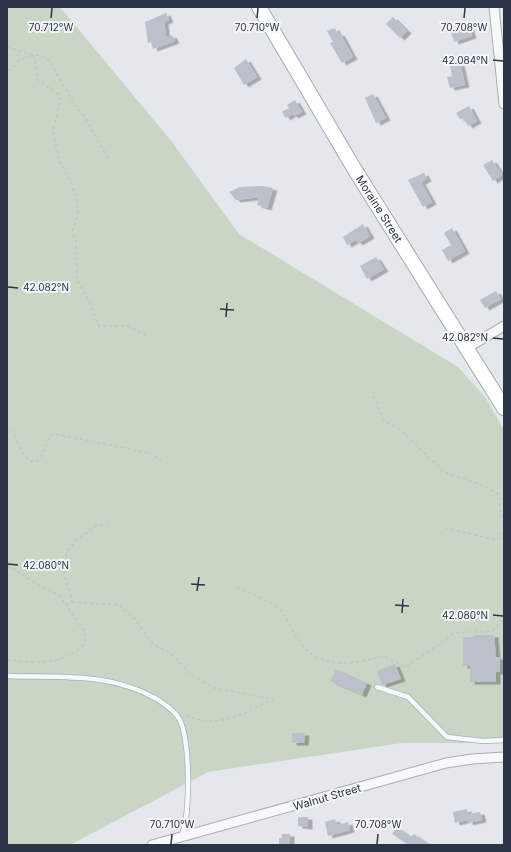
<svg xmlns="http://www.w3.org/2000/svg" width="511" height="852" font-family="Inter,sans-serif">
  <defs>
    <filter id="shadow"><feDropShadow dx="4.5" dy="2.5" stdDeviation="0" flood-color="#0004"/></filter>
  </defs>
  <rect width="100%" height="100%" fill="#e4e7ec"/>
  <path fill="#c9d6c5" d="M 7,7 L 60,7 L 172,142 L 239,234 L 458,367 L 485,397 L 504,430 L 504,743 L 402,743 L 208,772 L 70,845 L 7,845 Z"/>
  <g fill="#bbc0ca" filter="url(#shadow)">
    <path d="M 166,13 L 169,20 L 164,22 L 166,37 L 172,35 L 175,41 L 153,49 L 151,42 L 148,43 L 145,22 Z"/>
    <path d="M 393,17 L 407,31 L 400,38 L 386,24 Z"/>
    <path d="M 469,26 L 472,36 L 454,42 L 451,32 Z"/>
    <path d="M 335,28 L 338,34 L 340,33 L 353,57 L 342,63 L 330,43 L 333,42 L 327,31 Z"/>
    <path d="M 246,59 L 257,77 L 244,85 L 234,68 Z"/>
    <path d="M 460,63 L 465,85 L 450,88 L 447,77 L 452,76 L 450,66 Z"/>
    <path d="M 373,94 L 386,118 L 376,123 L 365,98 Z"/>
    <path d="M 295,100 L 302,112 L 294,116 L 292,114 L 286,118 L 282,112 L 289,108 L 287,105 Z"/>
    <path d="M 469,106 L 477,121 L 468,126 L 463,118 L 460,119 L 456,113 Z"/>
    <path d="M 492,160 L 502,175 L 493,181 L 483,165 Z"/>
    <path d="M 424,173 L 427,179 L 421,182 L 432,202 L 423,207 L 408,180 Z"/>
    <path d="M 262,186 L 273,188 L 267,208 L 257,205 L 259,197 L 236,200 L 229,192 L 240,187 Z"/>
    <path d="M 363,224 L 370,236 L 358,243 L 356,240 L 347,245 L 343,237 Z"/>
    <path d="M 452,228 L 465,251 L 448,261 L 442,250 L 451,245 L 444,233 Z"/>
    <path d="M 376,257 L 384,269 L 367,279 L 360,266 Z"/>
    <path d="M 496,291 L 501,299 L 485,308 L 480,300 Z"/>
    <path d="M 474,635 L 494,635 L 496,657 L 500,657 L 500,672 L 496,672 L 496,682 L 470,682 L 470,666 L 463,666 L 463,637 L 474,637 Z"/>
    <path d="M 395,664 L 401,679 L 382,685 L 377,671 Z"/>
    <path d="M 336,669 L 367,683 L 362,695 L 330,681 Z"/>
    <path d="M 292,733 L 305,733 L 304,743 L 292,743 Z"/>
    <path d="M 467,809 L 468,814 L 480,812 L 482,820 L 468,823 L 468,820 L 455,823 L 453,812 Z"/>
    <path d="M 298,817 L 308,817 L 308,827 L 298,826 Z"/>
    <path d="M 335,819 L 337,825 L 348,822 L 350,830 L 328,836 L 325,822 Z"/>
    <path d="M 397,827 L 411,837 L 414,834 L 430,845 L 409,845 L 392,834 Z"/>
    <path d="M 282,834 L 290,834 L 290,845 L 279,845 L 279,838 L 282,838 Z"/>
  </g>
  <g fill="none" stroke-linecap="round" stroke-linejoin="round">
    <defs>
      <g id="lane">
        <path d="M 7,676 C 60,678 107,672 155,698 C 163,703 173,709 178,717 C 189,733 189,787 187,807 C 187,817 184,827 182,837"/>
        <path d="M 377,687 L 408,697 L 447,737 L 483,741 L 504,740"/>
      </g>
      <g id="street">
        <path d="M 494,7 L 504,104"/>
        <path d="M 467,348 L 504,326"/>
        <path d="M 152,845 L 446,763 L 472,759 L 504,757"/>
      </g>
      <g id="primary">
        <path id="s1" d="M 259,7 L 355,170 L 504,408"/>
      </g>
    </defs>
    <use href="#lane" stroke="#a9aeb7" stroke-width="6"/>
    <use href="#street" stroke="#a9aeb7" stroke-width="11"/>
    <use href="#primary" stroke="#a3abb8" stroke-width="16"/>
    <g stroke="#c2c5cb" stroke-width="1.5" stroke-dasharray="3 3" stroke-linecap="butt">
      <path d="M 7,47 L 33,55 L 22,59 L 7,72"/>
      <path d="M 18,62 L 18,50"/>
      <path d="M 108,158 L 84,116 L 72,101 L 49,60 L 41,55 L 33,55 L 36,66 L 38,80 L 60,95 L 60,101 L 53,131 L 59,160 L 68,176 L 77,199 L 78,215 L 72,232 L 76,241 L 77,281 L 86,294 L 99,326 L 128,326 L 147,336"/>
      <path d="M 373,396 L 384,420 L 401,430 L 444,472 L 479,484 L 498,494 L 504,531 L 497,540 L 446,528"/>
      <path d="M 13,430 C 18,441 22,461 35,462 L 40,458 L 50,436 L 56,434 L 154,454 L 161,461"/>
      <path d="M 7,565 L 40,586 L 58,594 L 66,605 L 72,602 C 72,592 67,586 65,578 C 59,549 78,539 97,525 L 108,526"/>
      <path d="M 237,587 C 250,593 266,599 278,608 C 285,613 291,628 296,636 C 316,671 350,665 383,656 L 406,667 L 455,633 L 492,631 L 504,619"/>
      <path d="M 72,602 L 119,605 L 134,618 L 153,644 L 170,653 L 191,674 L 214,688 L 273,699 C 243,713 217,731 184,714"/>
      <path d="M 7,660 C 38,663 59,666 84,645 L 85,632 L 66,605"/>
    </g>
    <use href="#lane" stroke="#f7f8fa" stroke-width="4.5"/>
    <use href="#street" stroke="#f7f8fa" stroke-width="9"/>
    <use href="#primary" stroke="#fff" stroke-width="14"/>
  </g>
  <path fill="none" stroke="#2b3445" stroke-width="1.5" d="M 51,18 L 52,8M 257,18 L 258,8M 464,18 L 465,8M 493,60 L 503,61M 8,287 L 18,288M 220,309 L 234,310M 226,317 L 227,303M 493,338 L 503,339M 8,564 L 18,565M 191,584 L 205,585M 197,591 L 199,577M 395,605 L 409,606M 402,613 L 403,599M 493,615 L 503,616M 171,844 L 172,834M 377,844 L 378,834"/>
  <g text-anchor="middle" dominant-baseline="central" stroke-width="4" stroke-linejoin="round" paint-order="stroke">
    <g font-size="11" fill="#2b3445" stroke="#f4f6f9">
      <text stroke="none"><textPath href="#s1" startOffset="235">Moraine Street</textPath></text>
      <text transform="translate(327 797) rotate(-16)">Walnut Street</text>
    </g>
  </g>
  <g font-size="10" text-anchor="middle" fill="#2b3445" stroke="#f4f6f9" stroke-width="4" stroke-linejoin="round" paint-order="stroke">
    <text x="51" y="31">70.712°W</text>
    <text x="257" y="31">70.710°W</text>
    <text x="464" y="31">70.708°W</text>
    <text x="465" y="64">42.084°N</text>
    <text x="46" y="291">42.082°N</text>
    <text x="465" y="341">42.082°N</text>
    <text x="46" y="569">42.080°N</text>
    <text x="465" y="619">42.080°N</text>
    <text x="172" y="828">70.710°W</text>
    <text x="378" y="828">70.708°W</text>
  </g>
  <rect width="511" height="852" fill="none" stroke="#2b3445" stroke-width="16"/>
</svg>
